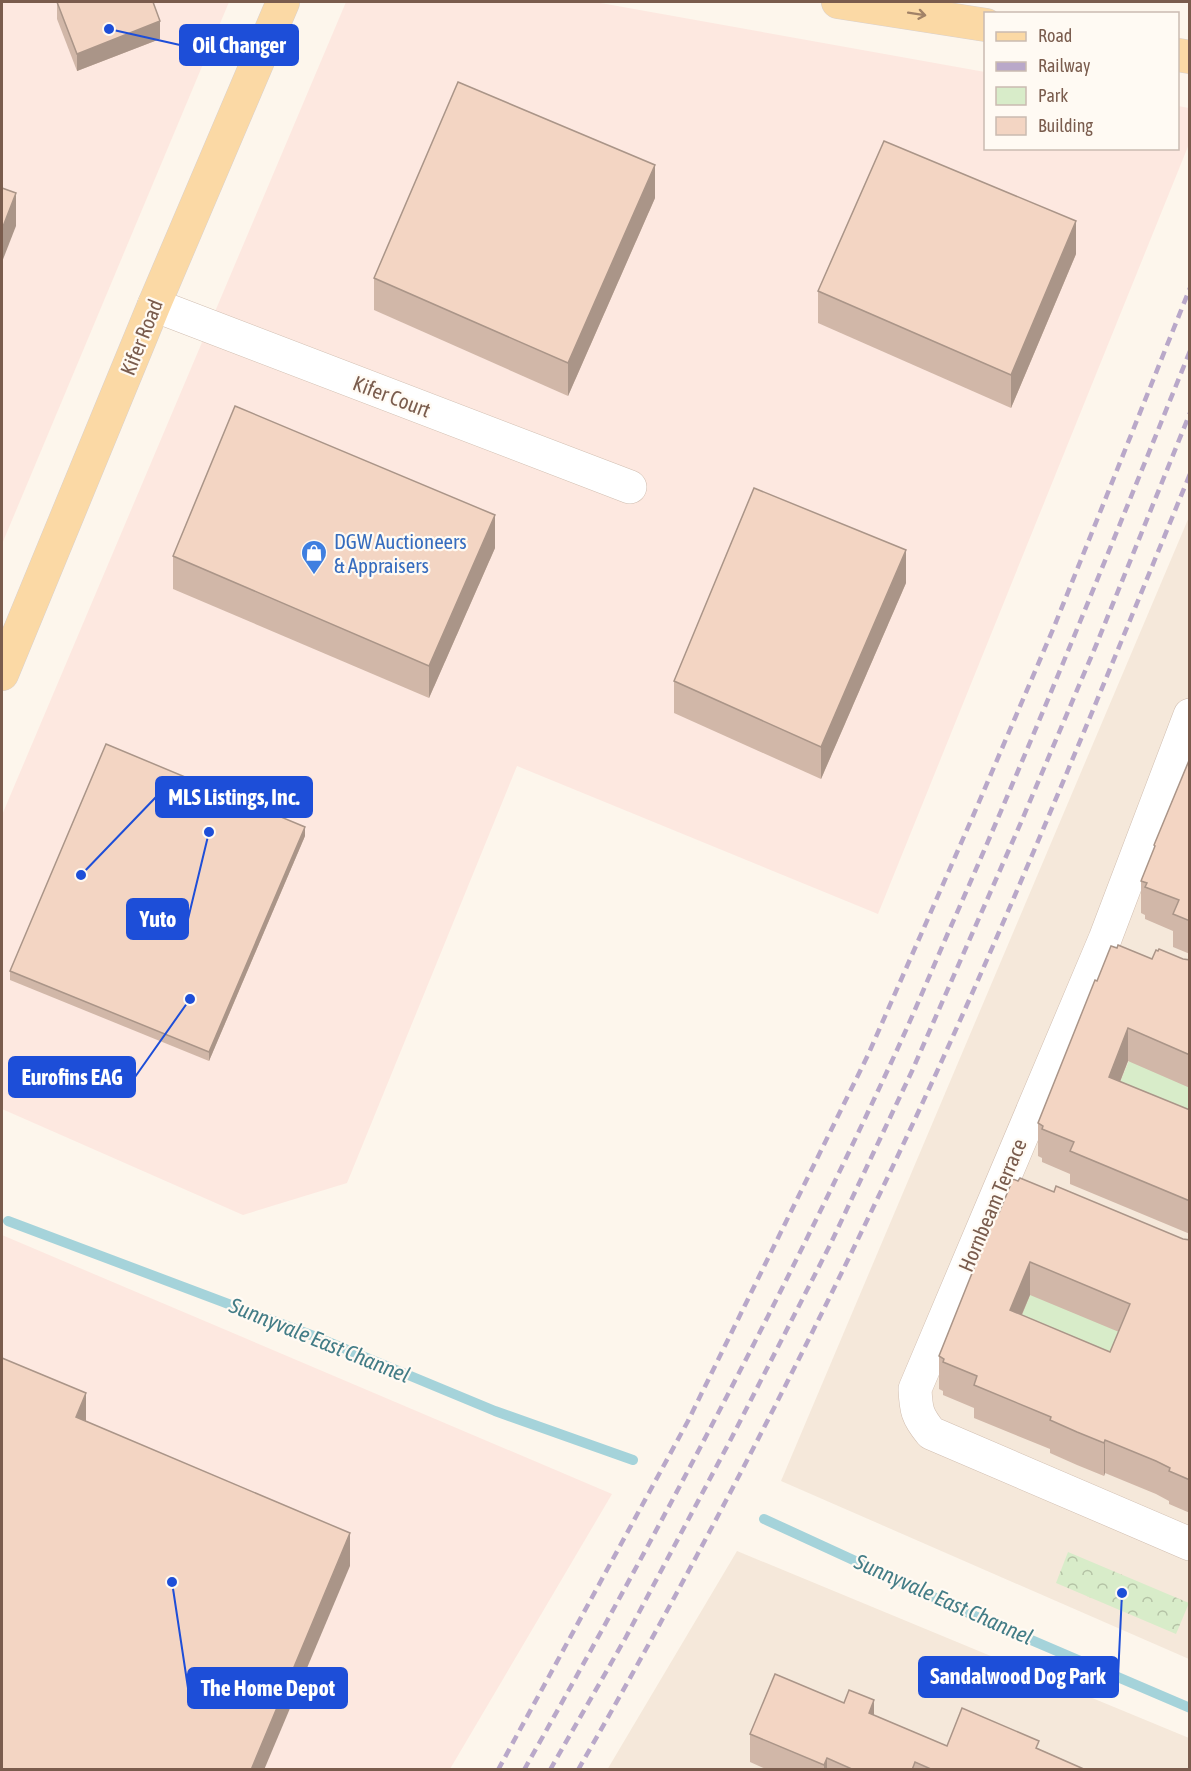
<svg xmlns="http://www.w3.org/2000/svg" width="1191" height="1771" font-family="'Asap Condensed',sans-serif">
  <defs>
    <pattern id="forest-crowns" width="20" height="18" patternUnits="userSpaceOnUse" patternTransform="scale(1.5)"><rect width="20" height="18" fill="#d8ecc9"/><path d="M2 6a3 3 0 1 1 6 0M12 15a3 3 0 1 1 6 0" fill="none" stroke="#b4c2a5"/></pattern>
  </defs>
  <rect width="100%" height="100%" fill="#fdf6ec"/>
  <g fill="#f5e8da">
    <path d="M 1189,517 L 1189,1659 L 781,1481 Z"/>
    <path d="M 737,1551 L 1189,1738 L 1189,1769 L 607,1770 Z"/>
  </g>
  <g fill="#fde8e0">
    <path d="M 2,2 L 229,2 L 2,544 Z"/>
    <path d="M 346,2 L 595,2 L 985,72 L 986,148 L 1178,148 L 1178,106 L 1189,108 L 1189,144 L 878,914 L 517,766 L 347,1183 L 243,1215 L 2,1109 L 2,815 Z"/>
    <path d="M 2,1235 L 612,1494 L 450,1769 L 2,1769 Z"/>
  </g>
  <g fill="#d8ecc9">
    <path d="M 1133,1051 L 1189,1074 L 1189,1156 L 1104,1120 Z"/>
    <path d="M 1034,1284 L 1135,1325 L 1124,1388 L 1005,1353 Z"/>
  </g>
  <path fill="url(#forest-crowns)" d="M 1068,1552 L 1189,1603 L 1176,1634 L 1056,1583 Z"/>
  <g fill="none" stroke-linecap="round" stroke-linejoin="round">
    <g stroke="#a5d3da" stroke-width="10">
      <path d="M 8,1221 L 319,1338 L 495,1411 L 633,1460"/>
      <path d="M 764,1519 L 975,1616 L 1190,1708"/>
    </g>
    <defs>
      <g id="minor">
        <path d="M 154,305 L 630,487"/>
        <path d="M 1190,715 L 1105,939 L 915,1389 C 916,1410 917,1416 931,1433 L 1190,1544"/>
      </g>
      <g id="major">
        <path d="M 838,2 L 986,25"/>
        <path d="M 1178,55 L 1190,57"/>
        <path d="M 2,674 L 154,305 L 283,2"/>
      </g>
    </defs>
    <use href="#minor" stroke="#d1beb0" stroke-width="34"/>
    <use href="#major" stroke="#dad1cd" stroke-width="34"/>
    <use href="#minor" stroke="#fff" stroke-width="33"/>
    <use href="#major" stroke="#fbd9a5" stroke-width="33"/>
    <g stroke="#b9a8c9" stroke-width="4.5" stroke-dasharray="9 6" stroke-linecap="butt">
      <path d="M 498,1770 L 688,1421 L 868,1055 L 973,816 L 1054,627 L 1190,288"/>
      <path d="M 524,1770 C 655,1538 779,1304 891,1063 C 911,1020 929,977 948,933 C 1033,741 1111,546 1190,351"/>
      <path d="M 550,1770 L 626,1637 L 731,1439 L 830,1245 L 912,1071 L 1022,820 L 1097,643 L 1190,413"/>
      <path d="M 578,1770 C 707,1545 826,1313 934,1078 C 1025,879 1107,676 1190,474"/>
    </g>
  </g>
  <g fill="#d1b7a8" fill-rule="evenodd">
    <path d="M 57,2 L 160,39 L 77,71 L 57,19 Z"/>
    <path d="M 655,198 L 568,396 L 374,310 L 374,278 Z"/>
    <path d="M 1076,254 L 1011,408 L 818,323 L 818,291 Z"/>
    <path d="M 495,548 L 429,698 L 173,589 L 173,556 Z"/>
    <path d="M 906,583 L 821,779 L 674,713 L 674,681 Z"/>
    <path d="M 1190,758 L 1190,954 L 1173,947 L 1173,931 L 1145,919 L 1145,915 L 1141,913 L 1141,881 L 1154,850 L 1154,845 Z"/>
    <path d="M 305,836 L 209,1061 L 10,980 L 10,971 Z"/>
    <path d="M 1152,959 L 1183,959 L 1190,960 L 1190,1088 L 1128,1061 L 1120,1082 L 1190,1110 L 1190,1234 L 1070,1184 L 1070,1174 L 1042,1162 L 1042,1158 L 1038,1156 L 1038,1123 L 1097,981 Z"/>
    <path d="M 1018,1181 L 1054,1192 L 1183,1239 L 1190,1240 L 1190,1513 L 1169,1504 L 1169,1501 L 1156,1494 L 1105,1473 L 1104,1476 L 1077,1465 L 1050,1453 L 1050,1449 L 974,1418 L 974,1408 L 943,1395 L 943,1391 L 939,1389 L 939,1356 L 999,1213 ZM 1030,1295 L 1119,1332 L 1110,1352 L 1022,1315 Z"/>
    <path d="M 874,1715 L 947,1746 L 1039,1749 L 1086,1770 L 768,1770 L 750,1762 L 750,1734 Z"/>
  </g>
  <g fill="#aa9588">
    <path d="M 160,21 L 160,39 L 77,71 L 77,54 Z"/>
    <path d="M 655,165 L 655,198 L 568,396 L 568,363 Z"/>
    <path d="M 16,193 L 16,226 L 2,262 L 2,229 Z"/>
    <path d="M 1076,221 L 1076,254 L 1011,408 L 1011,375 Z"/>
    <path d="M 495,515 L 495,548 L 429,698 L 429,666 Z"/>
    <path d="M 906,550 L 906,583 L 821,779 L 821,747 Z"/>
    <path d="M 305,827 L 305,836 L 209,1061 L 209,1052 Z"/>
    <path d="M 1128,1028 L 1128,1061 L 1109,1110 L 1109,1077 Z"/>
    <path d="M 1030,1262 L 1030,1295 L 1010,1342 L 1010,1310 Z"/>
    <path d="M 86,1393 L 86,1426 L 76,1417 Z"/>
    <path d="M 1105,1440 L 1105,1473 L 1104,1476 L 1104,1443 Z"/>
    <path d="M 350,1533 L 350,1566 L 264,1770 L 251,1770 Z"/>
    <path d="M 874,1700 L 874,1728 L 869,1713 Z"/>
    <path d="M 827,1758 L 827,1770 L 824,1770 L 824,1765 Z"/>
  </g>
  <g fill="#f3d5c3" stroke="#aa9588" stroke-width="1.5" fill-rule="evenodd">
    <path d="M 57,2 L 153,2 L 160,21 L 77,54 Z"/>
    <path d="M 458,82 L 655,165 L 568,363 L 374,278 Z"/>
    <path d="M 884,141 L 1076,221 L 1011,375 L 818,291 Z"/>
    <path d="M 2,188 L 16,193 L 2,229 Z"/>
    <path d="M 235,406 L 495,515 L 429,666 L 173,556 Z"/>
    <path d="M 754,488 L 906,550 L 821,747 L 674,681 Z"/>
    <path d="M 106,744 L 305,827 L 209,1052 L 10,971 Z"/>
    <path d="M 1190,758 L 1190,921 L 1173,914 L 1179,900 L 1145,887 L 1147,883 L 1141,881 L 1155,846 L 1154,845 Z"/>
    <path d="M 1118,945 L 1152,959 L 1156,950 L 1158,951 L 1159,949 L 1183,959 L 1190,960 L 1190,1055 L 1128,1028 L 1109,1077 L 1190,1110 L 1190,1201 L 1070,1151 L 1074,1142 L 1042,1129 L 1043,1126 L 1038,1123 L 1095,980 L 1097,981 L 1111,946 L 1117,948 Z"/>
    <path d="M 1020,1178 L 1054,1192 L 1056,1186 L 1183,1239 L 1190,1240 L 1190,1480 L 1169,1471 L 1170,1468 L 1156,1461 L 1105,1440 L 1104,1443 L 1077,1432 L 1050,1420 L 1051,1417 L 974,1385 L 977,1376 L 943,1362 L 944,1359 L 939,1356 L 996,1213 L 999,1213 L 1013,1179 L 1018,1181 ZM 1030,1262 L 1130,1304 L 1110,1352 L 1010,1310 Z"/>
    <path d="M 2,1358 L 86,1393 L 76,1417 L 350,1533 L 251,1770 L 2,1770 Z"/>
    <path d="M 775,1674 L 844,1703 L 849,1690 L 874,1700 L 869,1713 L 947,1746 L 962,1708 L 1039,1741 L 1036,1748 L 1086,1770 L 933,1770 L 915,1762 L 912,1770 L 854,1770 L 827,1758 L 824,1765 L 750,1734 Z"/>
  </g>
  <defs><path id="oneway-shaft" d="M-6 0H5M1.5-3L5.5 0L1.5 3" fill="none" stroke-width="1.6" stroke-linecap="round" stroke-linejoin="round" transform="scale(1.5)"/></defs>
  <use stroke="#a18267" href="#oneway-shaft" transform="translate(917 14) rotate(9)"/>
  <defs>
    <symbol id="shop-pin" viewBox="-11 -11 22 30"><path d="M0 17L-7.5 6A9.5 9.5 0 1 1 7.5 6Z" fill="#3f7fe0" stroke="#fffaf3"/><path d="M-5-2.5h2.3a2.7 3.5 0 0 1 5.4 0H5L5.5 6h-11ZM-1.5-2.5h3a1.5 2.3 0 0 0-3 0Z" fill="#fff"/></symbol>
  </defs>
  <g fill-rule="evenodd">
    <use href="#shop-pin" x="299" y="538" width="30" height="40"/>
  </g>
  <g text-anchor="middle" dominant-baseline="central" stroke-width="4.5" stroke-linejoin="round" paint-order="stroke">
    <g font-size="21" fill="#7a5c4d" stroke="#fffaf3">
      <text transform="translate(141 337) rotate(-68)">Kifer Road</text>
      <text transform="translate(392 396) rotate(21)">Kifer Court</text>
      <text transform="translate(992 1205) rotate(-67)">Hornbeam Terrace</text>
    </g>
    <g font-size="21" fill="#366cbe" stroke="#fffaf3" text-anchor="start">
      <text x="334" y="541">DGW Auctioneers<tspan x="334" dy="24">&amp; Appraisers</tspan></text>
    </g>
    <g font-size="22" font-style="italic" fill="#437c86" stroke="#fffaf3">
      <text transform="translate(320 1340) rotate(22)">Sunnyvale East Channel</text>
      <text transform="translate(944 1599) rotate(24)">Sunnyvale East Channel</text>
    </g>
  </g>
  <path fill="none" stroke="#1d4ed8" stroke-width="2" d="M109 29L180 45M81 875L156 797M209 832L188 919M190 999L135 1077M1122 1593L1118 1677M172 1582L188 1688"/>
  <g fill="#1d4ed8" stroke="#fffaf3" stroke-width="2">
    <circle cx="109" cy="29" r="6"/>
    <circle cx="81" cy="875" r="6"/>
    <circle cx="209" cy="832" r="6"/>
    <circle cx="190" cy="999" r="6"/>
    <circle cx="1122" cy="1593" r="6"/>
    <circle cx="172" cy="1582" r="6"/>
  </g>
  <g fill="#1d4ed8" stroke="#1d4ed8" stroke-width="2">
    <rect x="180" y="25" width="118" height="40" rx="6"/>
    <rect x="156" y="777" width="156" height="40" rx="6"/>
    <rect x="127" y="899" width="61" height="40" rx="6"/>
    <rect x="9" y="1057" width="126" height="40" rx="6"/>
    <rect x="919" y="1657" width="199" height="40" rx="6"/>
    <rect x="188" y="1668" width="159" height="40" rx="6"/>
  </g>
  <g font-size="22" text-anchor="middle" font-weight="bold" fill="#fff">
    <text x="239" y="53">Oil Changer</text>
    <text x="234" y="805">MLS Listings, Inc.</text>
    <text x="158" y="927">Yuto</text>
    <text x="72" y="1085">Eurofins EAG</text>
    <text x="1018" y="1684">Sandalwood Dog Park</text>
    <text x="268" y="1696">The Home Depot</text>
  </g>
  <rect width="1191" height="1771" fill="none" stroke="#7a5c4d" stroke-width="6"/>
  <rect x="984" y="12" width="195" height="138" fill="#fffaf3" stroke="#cabbb1" stroke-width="1.5"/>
  <rect x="996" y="32" width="30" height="9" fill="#fbd9a5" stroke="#cabbb1" stroke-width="1.5"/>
  <text x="1038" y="42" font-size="18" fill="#7a5c4d">Road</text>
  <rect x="996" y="62" width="30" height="9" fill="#b9a8c9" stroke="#cabbb1" stroke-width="1.5"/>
  <text x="1038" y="72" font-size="18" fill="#7a5c4d">Railway</text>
  <rect x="996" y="87" width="30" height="18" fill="#d8ecc9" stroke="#cabbb1" stroke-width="1.5"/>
  <text x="1038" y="102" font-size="18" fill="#7a5c4d">Park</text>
  <rect x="996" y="117" width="30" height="18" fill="#f3d5c3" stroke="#cabbb1" stroke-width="1.5"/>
  <text x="1038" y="132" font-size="18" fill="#7a5c4d">Building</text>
</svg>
